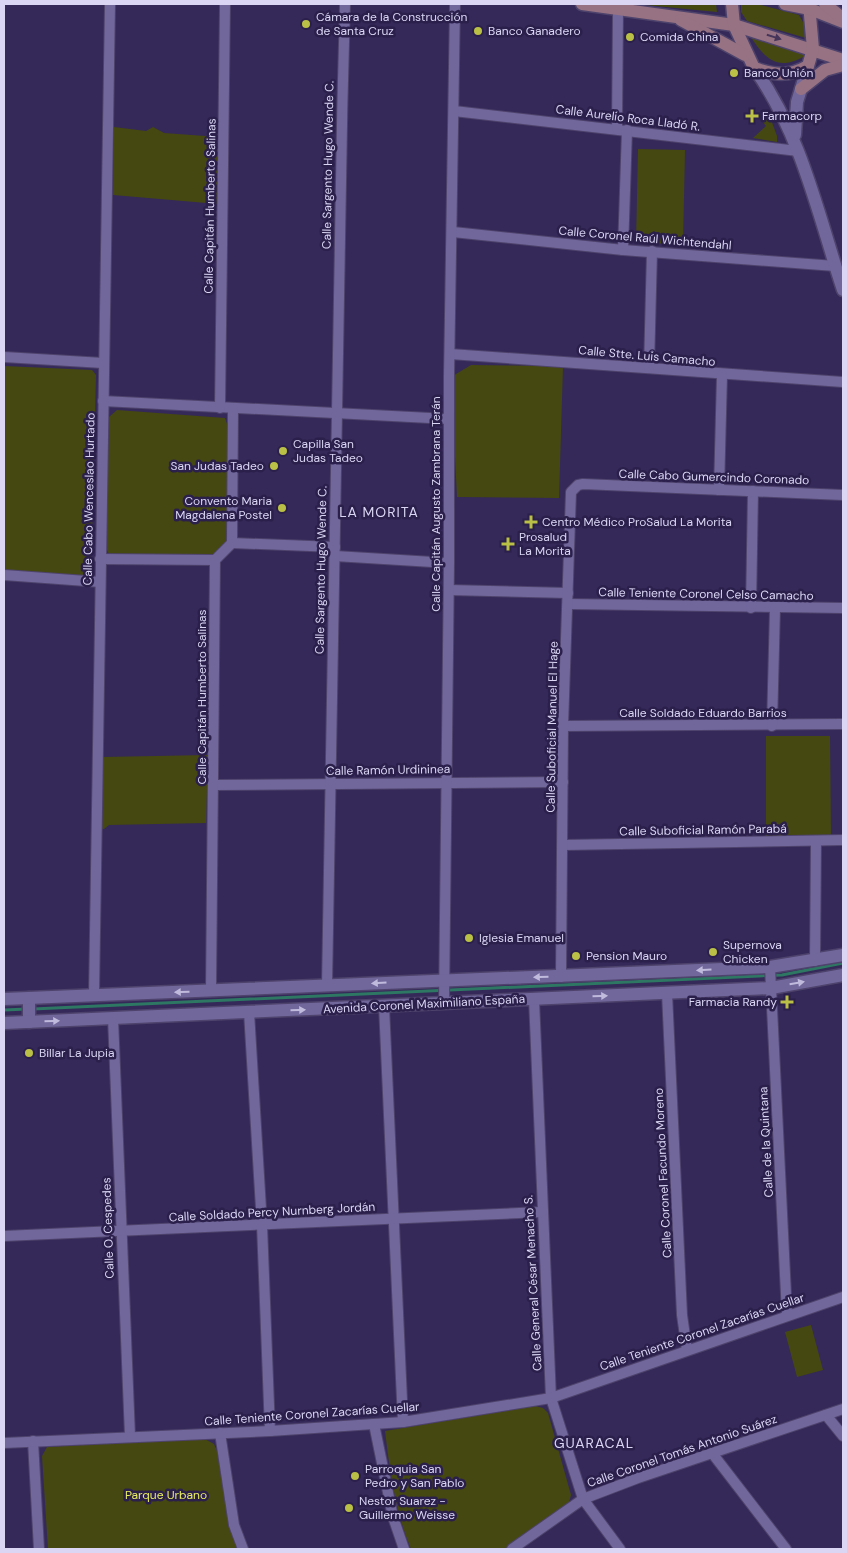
<svg xmlns="http://www.w3.org/2000/svg" width="847" height="1553" font-family="'DM Sans',sans-serif">
  <rect width="100%" height="100%" fill="#342958"/>
  <g fill="#454811">
    <path d="M 635,4 L 716,4 L 717,12 Z"/>
    <path d="M 741,4 L 757,4 L 799,15 L 804,24 L 806,38 L 747,21 L 741,12 Z"/>
    <path d="M 750,36 L 805,52 L 803,57 C 776,72 764,57 750,36 Z"/>
    <path d="M 770,117 L 777,136 L 777,142 L 753,138 L 766,126 L 763,122 Z"/>
    <path d="M 114,127 L 146,131 L 153,127 L 164,133 L 219,137 L 218,204 L 113,195 Z"/>
    <path d="M 638,149 L 685,150 L 683,244 L 636,243 Z"/>
    <path d="M 471,365 L 563,366 L 559,498 L 457,497 L 451,377 Z"/>
    <path d="M 4,366 L 92,370 L 96,375 L 91,572 L 85,576 L 4,571 Z"/>
    <path d="M 117,410 L 225,418 L 228,427 L 227,541 L 213,556 L 109,554 L 104,544 L 109,417 Z"/>
    <path d="M 766,736 L 830,736 L 831,838 L 766,838 Z"/>
    <path d="M 208,755 L 206,823 L 109,825 L 104,829 L 100,829 L 102,757 Z"/>
    <path d="M 811,1325 L 823,1370 L 797,1377 L 785,1332 Z"/>
    <path d="M 535,1406 L 543,1408 L 548,1413 L 571,1495 L 568,1506 L 505,1549 L 411,1549 C 395,1511 390,1472 385,1431 Z"/>
    <path d="M 203,1438 L 214,1444 L 217,1451 L 229,1525 L 238,1549 L 48,1549 L 42,1456 L 47,1447 Z"/>
  </g>
  <g fill="none" stroke-linecap="round" stroke-linejoin="round">
    <g stroke="#2d7763" stroke-width="3">
      <path d="M 33,1009 L 759,976 L 782,975 L 843,963"/>
      <path d="M 4,1010 L 27,1009"/>
    </g>
    <defs>
      <g id="minor">
        <path d="M 454,111 L 798,151"/>
        <path d="M 617,129 L 618,9"/>
        <path d="M 453,232 L 623,250 L 835,266"/>
        <path d="M 623,250 L 627,130"/>
        <path d="M 450,354 L 843,382"/>
        <path d="M 4,357 L 103,363"/>
        <path d="M 649,368 L 652,251"/>
        <path d="M 103,401 L 449,419"/>
        <path d="M 220,408 L 225,4"/>
        <path d="M 719,490 L 722,375"/>
        <path d="M 232,543 L 335,547"/>
        <path d="M 335,556 L 449,563"/>
        <path d="M 100,559 L 215,560"/>
        <path d="M 4,575 L 100,582"/>
        <path d="M 449,590 L 568,593"/>
        <path d="M 568,604 L 843,608"/>
        <path d="M 751,608 L 753,491"/>
        <path d="M 563,726 L 843,724"/>
        <path d="M 772,726 L 775,608"/>
        <path d="M 214,785 L 563,782"/>
        <path d="M 563,845 L 843,840"/>
        <path d="M 815,961 L 816,841"/>
        <path d="M 770,967 L 787,1315"/>
        <path d="M 561,977 L 563,726 L 571,492 L 578,485 L 583,484 L 843,495"/>
        <path d="M 327,986 C 332,658 336,331 345,4"/>
        <path d="M 211,991 L 215,560 L 232,543 L 233,409"/>
        <path d="M 667,993 L 682,1315 L 687,1350"/>
        <path d="M 94,995 L 110,4"/>
        <path d="M 534,999 L 551,1398 L 583,1499 L 620,1549"/>
        <path d="M 444,1004 L 449,563 L 449,376 L 455,4"/>
        <path d="M 384,1006 L 403,1422"/>
        <path d="M 249,1012 L 262,1225 L 270,1431"/>
        <path d="M 113,1018 L 130,1436"/>
        <path d="M 4,1236 L 542,1212"/>
        <path d="M 826,1415 L 843,1436"/>
        <path d="M 374,1424 L 393,1517 L 404,1549"/>
        <path d="M 220,1433 L 234,1525 L 243,1549"/>
        <path d="M 33,1441 L 39,1549"/>
        <path d="M 4,1443 L 270,1431 L 403,1422 L 551,1398 L 843,1297"/>
        <path d="M 712,1453 L 786,1549"/>
        <path d="M 512,1549 L 583,1499 L 638,1478 L 843,1409"/>
      </g>
      <g id="tertiary">
        <path d="M 754,68 C 801,133 818,214 843,290"/>
        <path d="M 795,135 L 797,102 L 808,66"/>
        <path d="M 29,998 L 29,1022"/>
        <path d="M 4,999 L 770,967 L 843,955"/>
        <path d="M 4,1023 L 771,988 L 843,975"/>
      </g>
      <g id="secondary">
        <path d="M 582,4 L 734,25 L 843,60"/>
        <path d="M 732,4 L 734,25 L 754,68 C 774,75 789,77 808,66 L 813,49 L 809,4"/>
        <path d="M 785,4 L 810,9 L 843,22"/>
        <path d="M 825,4 L 841,17"/>
        <path d="M 681,20 L 745,55"/>
        <path d="M 801,89 L 825,70 L 843,65"/>
      </g>
    </defs>
    <use href="#minor" stroke="#4e436c" stroke-width="12"/>
    <use href="#tertiary" stroke="#4e436c" stroke-width="15"/>
    <use href="#secondary" stroke="#4e436c" stroke-width="15"/>
    <use href="#minor" stroke="#71679b" stroke-width="10"/>
    <use href="#tertiary" stroke="#71679b" stroke-width="12"/>
    <use href="#secondary" stroke="#967282" stroke-width="12"/>
  </g>
  <defs><path id="oneway-solid" d="M-6-.8H1V-3.2L6.5 0L1 3.2V.8H-6Z" transform="scale(1.25)"/></defs>
  <use fill="#46345a" href="#oneway-solid" transform="translate(774 37) rotate(17)"/>
  <g fill="#c0badd">
    <use href="#oneway-solid" transform="translate(704 970) rotate(177)"/>
    <use href="#oneway-solid" transform="translate(541 977) rotate(178)"/>
    <use href="#oneway-solid" transform="translate(379 983) rotate(177)"/>
    <use href="#oneway-solid" transform="translate(797 983) rotate(-10)"/>
    <use href="#oneway-solid" transform="translate(182 992) rotate(178)"/>
    <use href="#oneway-solid" transform="translate(600 996) rotate(-2)"/>
    <use href="#oneway-solid" transform="translate(298 1010) rotate(-2)"/>
    <use href="#oneway-solid" transform="translate(52 1021) rotate(-2)"/>
  </g>
  <g fill="#bac045" stroke="#2b1f4c" stroke-width="2">
    <circle cx="306" cy="24" r="5"/>
    <circle cx="478" cy="31" r="5"/>
    <circle cx="630" cy="37" r="5"/>
    <circle cx="734" cy="73" r="5"/>
    <path d="M749.5 108.5h5v5h5v5h-5v5h-5v-5h-5v-5h5z"/>
    <circle cx="283" cy="451" r="5"/>
    <circle cx="274" cy="466" r="5"/>
    <circle cx="282" cy="508" r="5"/>
    <path d="M528.5 514.5h5v5h5v5h-5v5h-5v-5h-5v-5h5z"/>
    <path d="M505.5 536.5h5v5h5v5h-5v5h-5v-5h-5v-5h5z"/>
    <circle cx="469" cy="938" r="5"/>
    <circle cx="713" cy="952" r="5"/>
    <circle cx="576" cy="956" r="5"/>
    <path d="M784.5 994.5h5v5h5v5h-5v5h-5v-5h-5v-5h5z"/>
    <circle cx="29" cy="1053" r="5"/>
    <circle cx="355" cy="1476" r="5"/>
    <circle cx="349" cy="1508" r="5"/>
  </g>
  <g text-anchor="middle" dominant-baseline="central" stroke-width="5" stroke-linejoin="round" paint-order="stroke">
    <g font-size="12" fill="#dad6f3" stroke="#2b1f4c" text-anchor="start">
      <text x="316" y="17">Cámara de la Construcción<tspan x="316" dy="14">de Santa Cruz</tspan></text>
      <text x="488" y="31">Banco Ganadero</text>
      <text x="640" y="37">Comida China</text>
      <text x="744" y="73">Banco Unión</text>
      <text x="762" y="116">Farmacorp</text>
      <text x="293" y="444">Capilla San<tspan x="293" dy="14">Judas Tadeo</tspan></text>
      <text x="264" y="466" text-anchor="end">San Judas Tadeo</text>
      <text x="272" y="501" text-anchor="end">Convento Maria<tspan x="272" dy="14">Magdalena Postel</tspan></text>
      <text x="542" y="522">Centro Médico ProSalud La Morita</text>
      <text x="519" y="537">Prosalud<tspan x="519" dy="14">La Morita</tspan></text>
      <text x="479" y="938">Iglesia Emanuel</text>
      <text x="723" y="945">Supernova<tspan x="723" dy="14">Chicken</tspan></text>
      <text x="586" y="956">Pension Mauro</text>
      <text x="777" y="1002" text-anchor="end">Farmacia Randy</text>
      <text x="39" y="1053">Billar La Jupia</text>
      <text x="365" y="1469">Parroquia San<tspan x="365" dy="14">Pedro y San Pablo</tspan></text>
      <text x="359" y="1501">Nestor Suarez -<tspan x="359" dy="14">Guillermo Weisse</tspan></text>
    </g>
    <g font-size="12" fill="#dad6f3" stroke="#2b1f4c">
      <text transform="translate(628 118) rotate(7)">Calle Aurelio Roca Lladó R.</text>
      <text transform="translate(328 165) rotate(-89)">Calle Sargento Hugo Wende C.</text>
      <text transform="translate(210 206) rotate(-89)">Calle Capitán Humberto Salinas</text>
      <text transform="translate(645 238) rotate(5)">Calle Coronel Raúl Wichtendahl</text>
      <text transform="translate(647 356) rotate(5)">Calle Stte. Luis Camacho</text>
      <text transform="translate(714 477) rotate(2)">Calle Cabo Gumercindo Coronado</text>
      <text transform="translate(89 499) rotate(-89)">Calle Cabo Wenceslao Hurtado</text>
      <text transform="translate(436 504) rotate(-90)">Calle Capitán Augusto Zambrana Terán</text>
      <text transform="translate(321 570) rotate(-89)">Calle Sargento Hugo Wende C.</text>
      <text transform="translate(706 594) rotate(1)">Calle Teniente Coronel Celso Camacho</text>
      <text transform="translate(202 697) rotate(-90)">Calle Capitán Humberto Salinas</text>
      <text x="703" y="713">Calle Soldado Eduardo Barrios</text>
      <text transform="translate(552 727) rotate(-89)">Calle Suboficial Manuel El Hage</text>
      <text transform="translate(388 770) rotate(-1)">Calle Ramón Urdininea</text>
      <text transform="translate(703 830) rotate(-1)">Calle Suboficial Ramón Parabá</text>
      <text transform="translate(424 1004) rotate(-3)">Avenida Coronel Maximiliano España</text>
      <text transform="translate(766 1142) rotate(-93)">Calle de la Quintana</text>
      <text transform="translate(663 1173) rotate(-93)">Calle Coronel Facundo Moreno</text>
      <text transform="translate(272 1212) rotate(-3)">Calle Soldado Percy Nurnberg Jordán</text>
      <text transform="translate(108 1228) rotate(-92)">Calle O. Cespedes</text>
      <text transform="translate(533 1283) rotate(-93)">Calle General César Menacho S.</text>
      <text transform="translate(702 1332) rotate(-19)">Calle Teniente Coronel Zacarías Cuellar</text>
      <text transform="translate(312 1414) rotate(-4)">Calle Teniente Coronel Zacarías Cuellar</text>
      <text transform="translate(682 1451) rotate(-19)">Calle Coronel Tomás Antonio Suárez</text>
    </g>
    <g font-size="12" fill="#e7ee5f" stroke="#2b1f4c">
      <text x="166" y="1495">Parque Urbano</text>
    </g>
    <g font-size="14" letter-spacing="1" fill="#dad6f3" stroke="#2b1f4c">
      <text x="379" y="512">LA MORITA</text>
      <text x="594" y="1443">GUARACAL</text>
    </g>
  </g>
  <rect width="847" height="1553" fill="none" stroke="#dad6f3" stroke-width="10"/>
</svg>
